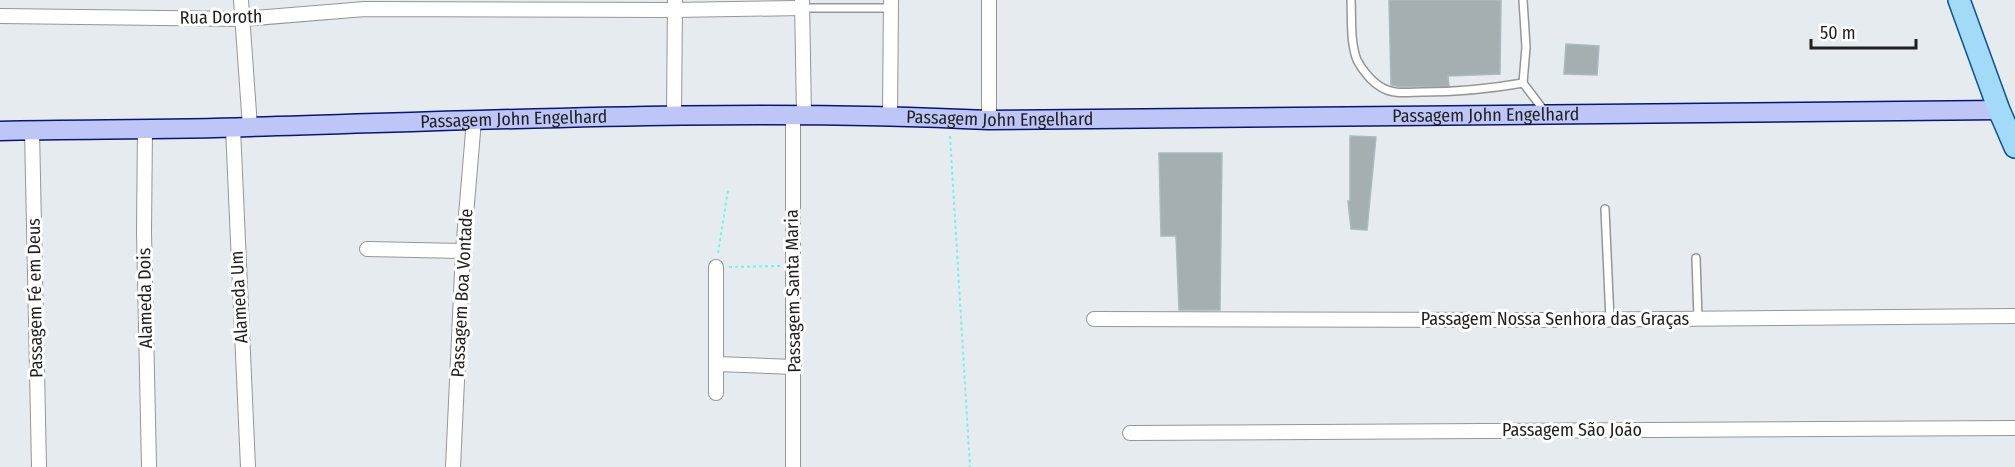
<svg xmlns="http://www.w3.org/2000/svg" width="2015" height="467" font-family="'Fira Sans Condensed',sans-serif">
  <rect width="100%" height="100%" fill="#e6ebef"/>
  <g fill="#a5aeb1" stroke="#a9bbc0" stroke-width="1.5">
    <path d="M 1389,0 L 1501,0 L 1500,74 L 1448,76 L 1449,86 L 1401,87 L 1391,85 Z"/>
    <path d="M 1566,44 L 1599,46 L 1597,75 L 1564,74 Z"/>
    <path d="M 1350,136 L 1376,137 L 1367,230 L 1351,229 L 1348,201 L 1350,201 Z"/>
    <path d="M 1159,153 L 1222,153 L 1220,310 L 1179,310 L 1176,236 L 1161,236 Z"/>
  </g>
  <g fill="none" stroke-linecap="round" stroke-linejoin="round">
    <defs>
      <g id="lane">
        <path d="M 1351,0 C 1352,19 1350,42 1357,60 C 1362,70 1372,82 1381,87 C 1393,95 1409,92 1422,92 C 1457,92 1489,89 1523,83"/>
        <path d="M 1523,0 L 1526,47 L 1523,83 L 1545,112"/>
        <path d="M 802,8 L 891,8"/>
        <path d="M 1605,209 L 1610,320"/>
        <path d="M 1696,258 L 1698,319"/>
      </g>
      <g id="street">
        <path d="M 241,0 L 250,127"/>
        <path d="M 802,0 L 804,115"/>
        <path d="M 0,16 L 243,19 L 365,9 L 674,10 L 802,8"/>
        <path d="M 890,115 L 891,0"/>
        <path d="M 674,117 L 675,0"/>
        <path d="M 989,120 L 989,0"/>
        <path d="M 145,128 L 144,232 L 149,467"/>
        <path d="M 233,128 L 248,467"/>
        <path d="M 32,130 L 39,467"/>
        <path d="M 367,249 L 463,251"/>
        <path d="M 1094,319 L 1550,320 L 2015,316"/>
        <path d="M 716,364 L 794,367"/>
        <path d="M 716,393 L 716,267"/>
        <path d="M 1130,433 L 2015,428"/>
        <path d="M 453,467 L 463,251 L 474,120"/>
        <path d="M 793,467 L 793,116"/>
      </g>
      <g id="secondary">
        <path id="s1" d="M 0,131 C 83,129 166,130 249,127 C 495,120 742,108 989,120 L 1999,110"/>
      </g>
      <path id="primary" d="M 1959,0 L 1999,110 L 2015,147"/>
    </defs>
    <use href="#lane" stroke="#969696" stroke-width="10"/>
    <use href="#street" stroke="#969696" stroke-width="16"/>
    <use href="#secondary" stroke="#0a1572" stroke-width="21"/>
    <use href="#primary" stroke="#075493" stroke-width="24"/>
    <g stroke="#73f4e5" stroke-width="2" stroke-dasharray="3 3" stroke-linecap="butt">
      <path d="M 950,136 L 970,467"/>
      <path d="M 718,253 L 728,190"/>
      <path d="M 729,267 L 780,266"/>
    </g>
    <use href="#lane" stroke="#fff" stroke-width="7"/>
    <use href="#street" stroke="#fff" stroke-width="14"/>
    <use href="#secondary" stroke="#bdc6f7" stroke-width="18"/>
    <use href="#primary" stroke="#a3daf8" stroke-width="21"/>
  </g>
  <g text-anchor="middle" dominant-baseline="central" stroke-width="6" stroke-linejoin="round" paint-order="stroke">
    <g font-size="18" fill="#1f1f1f" stroke="#fff">
      <text transform="translate(221 17) rotate(-1)">Rua Doroth</text>
      <text stroke="none"><textPath href="#s1" startOffset="1486">Passagem John Engelhard</textPath></text>
      <text stroke="none"><textPath href="#s1" startOffset="1000">Passagem John Engelhard</textPath></text>
      <text stroke="none"><textPath href="#s1" startOffset="514">Passagem John Engelhard</textPath></text>
      <text transform="translate(793 291) rotate(-91)">Passagem Santa Maria</text>
      <text transform="translate(462 293) rotate(-87)">Passagem Boa Vontade</text>
      <text transform="translate(239 297) rotate(-93)">Alameda Um</text>
      <text transform="translate(35 298) rotate(-91)">Passagem Fé em Deus</text>
      <text transform="translate(145 298) rotate(-91)">Alameda Dois</text>
      <text x="1555" y="319">Passagem Nossa Senhora das Graças</text>
      <text x="1572" y="430">Passagem São João</text>
    </g>
  </g>
  <path d="M1811 39v9h105v-9" fill="none" stroke="#1f1f1f" stroke-width="3"/>
  <text x="1820" y="39" font-size="18" fill="#1f1f1f" stroke="#ffffff" stroke-width="4.5" paint-order="stroke">50 m</text>
</svg>
